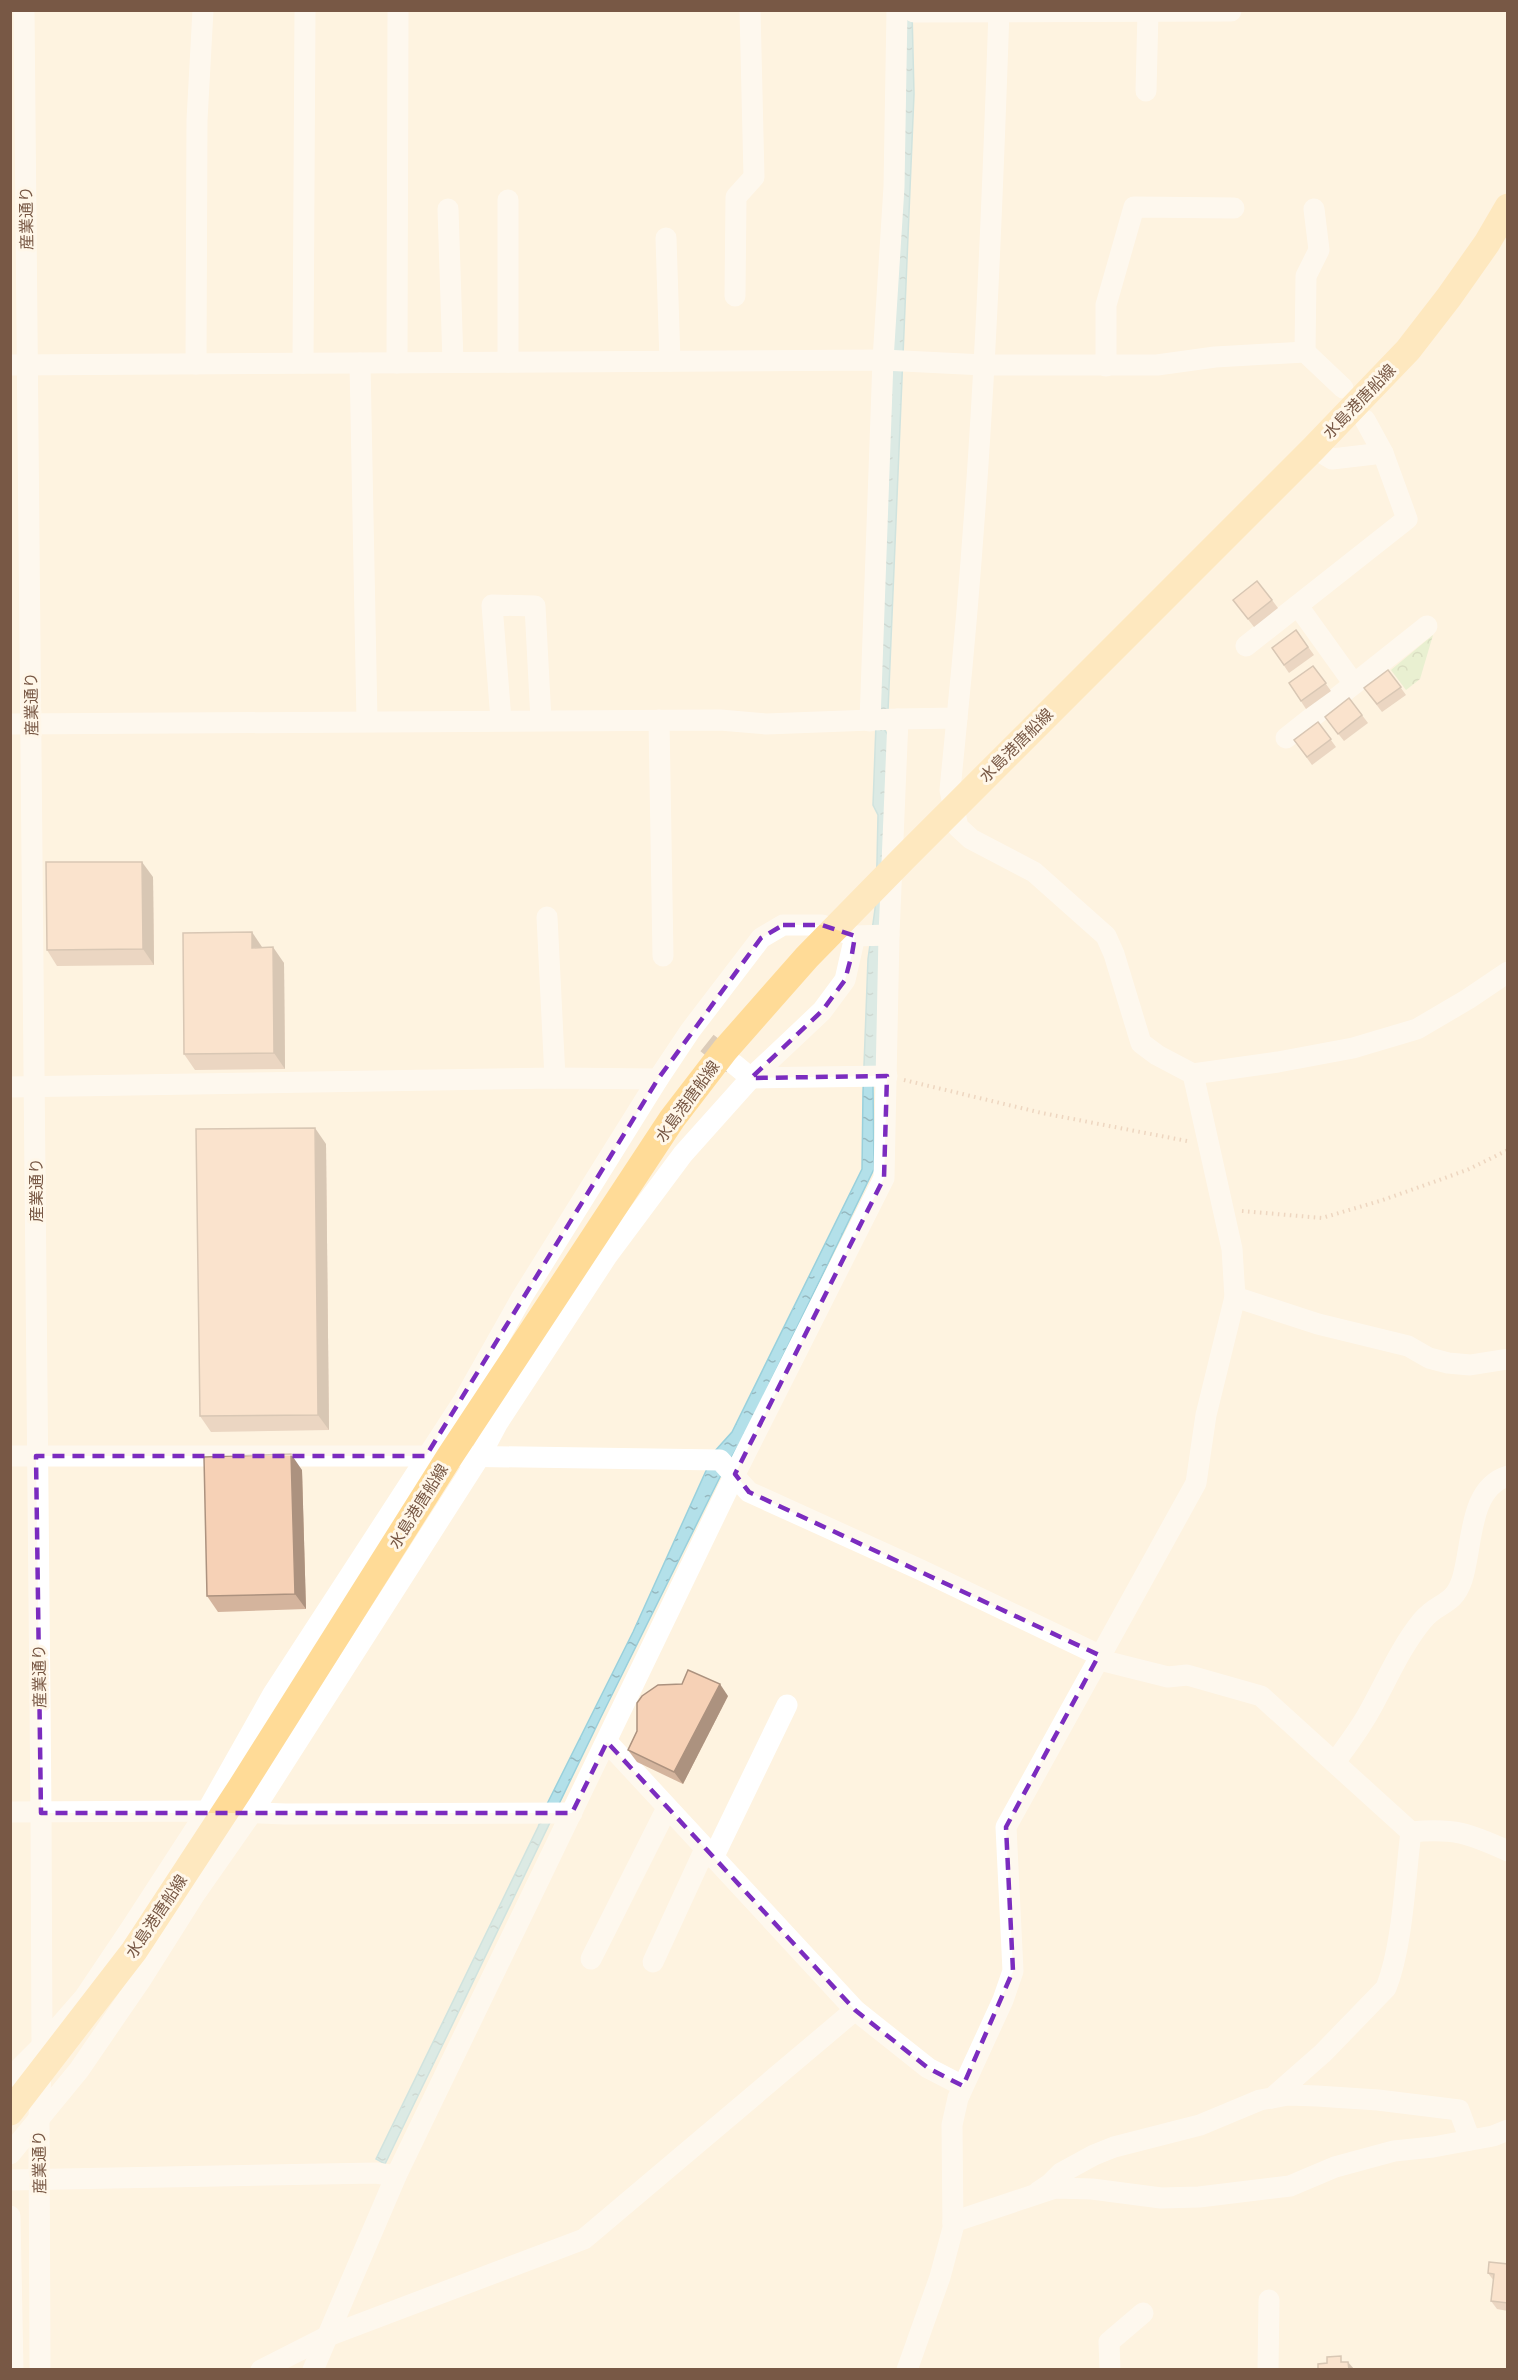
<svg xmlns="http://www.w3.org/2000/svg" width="1518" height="2380" font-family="Mulish,'Noto Sans JP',sans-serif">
  <defs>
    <pattern id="forest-crowns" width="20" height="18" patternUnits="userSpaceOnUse" patternTransform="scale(1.5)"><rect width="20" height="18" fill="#d0edbe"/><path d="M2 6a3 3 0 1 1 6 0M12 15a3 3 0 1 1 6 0" fill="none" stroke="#aec39c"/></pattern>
    <pattern id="water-ripples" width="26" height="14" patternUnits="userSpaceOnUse" patternTransform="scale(1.5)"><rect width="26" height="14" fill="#b3e0e9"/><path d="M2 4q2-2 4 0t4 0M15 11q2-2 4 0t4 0" fill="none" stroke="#96b8bf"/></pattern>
  </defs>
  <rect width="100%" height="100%" fill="#fef3e0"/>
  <path fill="url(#forest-crowns)" d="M 1433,635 L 1420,679 L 1406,690 L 1391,670 Z"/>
  <path fill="url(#water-ripples)" stroke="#99d0dc" stroke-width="1.5" d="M 912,11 L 914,94 L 888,711 L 884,729 L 888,735 L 877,1069 L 873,1086 L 874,1169 L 744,1436 L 721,1475 L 601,1717 L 385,2164 L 376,2159 L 538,1827 L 547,1804 L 633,1632 L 715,1451 L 732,1432 L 862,1169 L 863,1092 L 868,959 L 875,909 L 877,862 L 878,815 L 873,805 L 902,21 Z"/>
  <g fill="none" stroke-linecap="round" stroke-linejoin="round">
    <path stroke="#dcccb9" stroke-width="21" stroke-dasharray="21 10" stroke-linecap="butt" d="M 707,1043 L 733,1064"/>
    <g stroke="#dbb499" stroke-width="4" stroke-dasharray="1.5 4.5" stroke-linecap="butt">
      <path d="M 904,1080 L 1042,1113 L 1187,1141"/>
      <path d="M 1242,1211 L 1322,1218 L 1383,1200 L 1467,1170 L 1508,1150"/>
    </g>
    <g stroke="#fff" stroke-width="21">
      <path d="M 24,10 L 41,1813 L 42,2046 L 39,2119 L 40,2370"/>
      <path d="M 911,10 L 914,12 L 1231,11"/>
      <path d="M 1146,91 L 1148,12"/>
      <path d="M 508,200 L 508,362"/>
      <path d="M 448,209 L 453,362"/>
      <path d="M 666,238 L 670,361"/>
      <path d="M 735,296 L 736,197 L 754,177 L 750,10"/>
      <path d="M 1305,352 L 1306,276 L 1319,250 L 1314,209"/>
      <path d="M 303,363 L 305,10"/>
      <path d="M 360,363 L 367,720"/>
      <path d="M 397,363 L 398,10"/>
      <path d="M 196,364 L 197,120 L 203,10"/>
      <path d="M 10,365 L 883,360 L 984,365 L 1157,365 L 1215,357 L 1305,352 L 1343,388"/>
      <path d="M 1106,366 L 1106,305 L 1134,207 L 1234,208"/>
      <path d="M 1314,448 L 1332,459 L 1383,453"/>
      <path d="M 1298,606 L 1354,684"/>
      <path d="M 1246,646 L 1407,519 L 1383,453 L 1365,420"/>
      <path d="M 957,718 L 950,790 L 958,827 L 971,839 L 1034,872 L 1106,936 L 1114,954 L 1141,1043 L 1157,1055 L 1193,1074 L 1278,1062 L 1353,1048 L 1417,1029 L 1468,999 L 1508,972"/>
      <path d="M 898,719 L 957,718 C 981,483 991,247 999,10"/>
      <path d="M 501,720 L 492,605 L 535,606 L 541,720"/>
      <path d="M 659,720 L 663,956"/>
      <path d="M 870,721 L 883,360 L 894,187 L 897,10"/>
      <path d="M 10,724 L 720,720 L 766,724 L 898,719 L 889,935 L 884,1178 L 735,1474 L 396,2176 L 313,2370"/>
      <path d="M 1286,738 L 1427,626"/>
      <path d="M 547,917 L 555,1078"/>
      <path d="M 734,1064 L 751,1078 L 887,1076"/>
      <path d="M 10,1087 L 555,1078 L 658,1079"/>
      <path d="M 1235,1297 L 1318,1324 L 1408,1346 L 1429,1358 L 1448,1363 L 1470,1365 L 1508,1359"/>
      <path d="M 10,1456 L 450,1456 L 720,1460 L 749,1492 L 921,1570 L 1099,1655 L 1108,1662 L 1168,1677 L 1187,1675 L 1261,1696 L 1411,1832 C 1455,1828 1468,1833 1508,1851"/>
      <path d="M 607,1742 L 855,2010 L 928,2068 L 963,2086"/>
      <path d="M 1335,1762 C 1347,1746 1359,1730 1369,1712 C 1386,1682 1400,1648 1422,1621 C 1438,1601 1453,1607 1462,1580 C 1473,1546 1468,1488 1508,1476"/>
      <path d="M 10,1812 L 207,1811 L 285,1814 L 572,1813"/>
      <path d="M 713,1858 L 787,1705"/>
      <path d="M 591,1959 L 667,1808"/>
      <path d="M 653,1962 L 705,1849"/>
      <path d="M 10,2078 L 42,2046 L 84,1998 L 131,1928 L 207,1811 L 273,1694 L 464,1400 L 522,1297 L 658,1079 L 690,1031 L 761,938 L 783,925 L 822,925 L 855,936 L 889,935"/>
      <path d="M 1272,2098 L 1323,2053 L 1386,1988 C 1403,1945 1405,1878 1411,1832"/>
      <path d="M 10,2154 L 79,2070 L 142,1978 L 195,1894 L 253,1811 L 480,1456 L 497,1424 L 607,1256 L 683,1154 L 751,1078 L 822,1011 L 845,980 L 855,936"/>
      <path d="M 10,2180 L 376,2173 L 396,2176"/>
      <path d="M 1038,2192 L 1050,2184 L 1061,2173 L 1094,2155 L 1114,2147 L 1200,2125 L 1260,2100 L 1288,2095 L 1317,2096 L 1378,2100 L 1459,2110 L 1470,2140"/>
      <path d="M 10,2216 L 13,2370"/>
      <path d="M 953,2222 L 1055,2188 L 1092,2189 L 1161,2198 L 1199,2197 L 1290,2186 L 1335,2167 L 1394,2151 L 1433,2147 L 1493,2136 L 1508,2130"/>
      <path d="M 261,2370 L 328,2336 L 584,2239 L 855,2010"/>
      <path d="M 907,2370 L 940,2277 L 953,2228 L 952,2125 L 958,2098 L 1003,2000 L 1013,1971 L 1006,1827 L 1196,1483 L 1206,1415 L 1235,1297 L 1232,1249 L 1193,1074"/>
      <path d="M 1110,2370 L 1109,2342 L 1143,2313"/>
      <path d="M 1268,2370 L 1269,2300"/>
    </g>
    <path stroke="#ffdb97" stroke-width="27" d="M 10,2112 L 134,1951 L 240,1789 L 450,1456 L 672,1119 L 725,1050 L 807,957 L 903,859 L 1314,448 L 1408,350 L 1449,297 L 1487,243 L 1508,207"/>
  </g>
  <g fill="#d4b49d">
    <path d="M 1233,600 L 1272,600 L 1278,608 L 1254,627 Z"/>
    <path d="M 1296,630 L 1314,655 L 1289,673 L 1272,648 Z"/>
    <path d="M 1313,666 L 1331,691 L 1306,709 L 1289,683 Z"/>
    <path d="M 1388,670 L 1406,695 L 1382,712 L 1369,695 Z"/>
    <path d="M 1349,698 L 1368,723 L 1344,741 L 1325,717 Z"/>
    <path d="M 1318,722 L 1336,747 L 1312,765 L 1294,740 Z"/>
    <path d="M 153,877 L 154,965 L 57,966 L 47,950 Z"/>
    <path d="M 262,948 L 284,963 L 285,1069 L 195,1070 L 184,1054 Z"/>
    <path d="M 326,1144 L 329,1430 L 211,1432 L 200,1416 Z"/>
    <path d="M 302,1470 L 306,1609 L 218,1612 L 207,1596 Z"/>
    <path d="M 728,1696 L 683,1784 L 637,1762 L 628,1750 Z"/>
    <path d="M 1508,2264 L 1508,2311 L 1497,2309 L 1491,2301 L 1494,2281 L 1488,2273 Z"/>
  </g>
  <g fill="#ac927f">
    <path d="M 142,862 L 153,877 L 154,965 L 143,949 Z"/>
    <path d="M 252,932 L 262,947 L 252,948 Z"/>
    <path d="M 273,947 L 284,963 L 285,1069 L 274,1053 Z"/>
    <path d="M 315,1128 L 326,1144 L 329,1430 L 318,1415 Z"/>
    <path d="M 291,1454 L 302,1470 L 306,1609 L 295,1594 Z"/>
    <path d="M 720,1684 L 728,1696 L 683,1784 L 674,1772 Z"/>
    <path d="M 1348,2362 L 1354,2369 L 1349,2370 Z"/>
  </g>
  <g fill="#f6d1b6" stroke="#ac927f" stroke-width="1.5">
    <path d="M 1257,581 L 1272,600 L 1248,619 L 1233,600 Z"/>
    <path d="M 1296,630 L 1308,647 L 1284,665 L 1272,648 Z"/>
    <path d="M 1313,666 L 1326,683 L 1301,701 L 1289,683 Z"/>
    <path d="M 1388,670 L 1401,687 L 1377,704 L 1364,688 Z"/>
    <path d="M 1349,698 L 1362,715 L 1338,734 L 1325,717 Z"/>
    <path d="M 1318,722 L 1331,739 L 1307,757 L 1294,740 Z"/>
    <path d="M 46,862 L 142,862 L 143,949 L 47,950 Z"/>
    <path d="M 252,932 L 252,948 L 273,947 L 274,1053 L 184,1054 L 183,933 Z"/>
    <path d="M 315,1128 L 318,1415 L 200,1416 L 196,1129 Z"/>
    <path d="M 291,1454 L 295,1594 L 207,1596 L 204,1457 Z"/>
    <path d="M 688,1670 L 720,1684 L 674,1772 L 628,1750 L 637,1731 L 637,1703 L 642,1696 L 658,1685 L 682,1684 Z"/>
    <path d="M 1489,2262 L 1508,2264 L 1508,2303 L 1491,2301 L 1494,2274 L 1488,2273 Z"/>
    <path d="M 1341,2356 L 1341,2362 L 1348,2362 L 1349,2370 L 1318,2370 L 1318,2364 L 1327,2363 L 1327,2357 Z"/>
  </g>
  <path d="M0 0H1518V2380H0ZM 783,925 L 822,925 L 855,936 L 852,954 L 845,980 L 822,1011 L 751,1078 L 887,1076 L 884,1178 L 735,1474 L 749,1492 L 1099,1655 L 1006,1827 L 1013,1971 L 963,2086 L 928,2068 L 855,2010 L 607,1742 L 572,1813 L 41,1813 L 36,1456 L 426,1456 L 658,1079 L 761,938 Z" fill="#fef3e0" fill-opacity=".55" fill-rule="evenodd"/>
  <path fill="none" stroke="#7b2cbf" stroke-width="4.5" stroke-dasharray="12 8" stroke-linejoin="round" d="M 783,925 L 822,925 L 855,936 L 852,954 L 845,980 L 822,1011 L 751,1078 L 887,1076 L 884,1178 L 735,1474 L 749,1492 L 1099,1655 L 1006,1827 L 1013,1971 L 963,2086 L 928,2068 L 855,2010 L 607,1742 L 572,1813 L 41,1813 L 36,1456 L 426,1456 L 658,1079 L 761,938 Z"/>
  <g text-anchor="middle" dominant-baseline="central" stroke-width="6" stroke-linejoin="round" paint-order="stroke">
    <g font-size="16" fill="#785845" stroke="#fff7e9">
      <text transform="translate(26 218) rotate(-91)">産業通り</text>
      <text transform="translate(1359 401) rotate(-46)">水島港唐船線</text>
      <text transform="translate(31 704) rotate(-91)">産業通り</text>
      <text transform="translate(1016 745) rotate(-45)">水島港唐船線</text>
      <text transform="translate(687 1101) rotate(-54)">水島港唐船線</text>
      <text transform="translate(36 1190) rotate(-90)">産業通り</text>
      <text transform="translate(418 1506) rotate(-58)">水島港唐船線</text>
      <text transform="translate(39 1676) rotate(-91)">産業通り</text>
      <text transform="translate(156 1916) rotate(-56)">水島港唐船線</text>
      <text transform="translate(39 2162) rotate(-91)">産業通り</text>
    </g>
  </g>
  <rect width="1518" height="2380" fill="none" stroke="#785845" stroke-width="24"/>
</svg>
